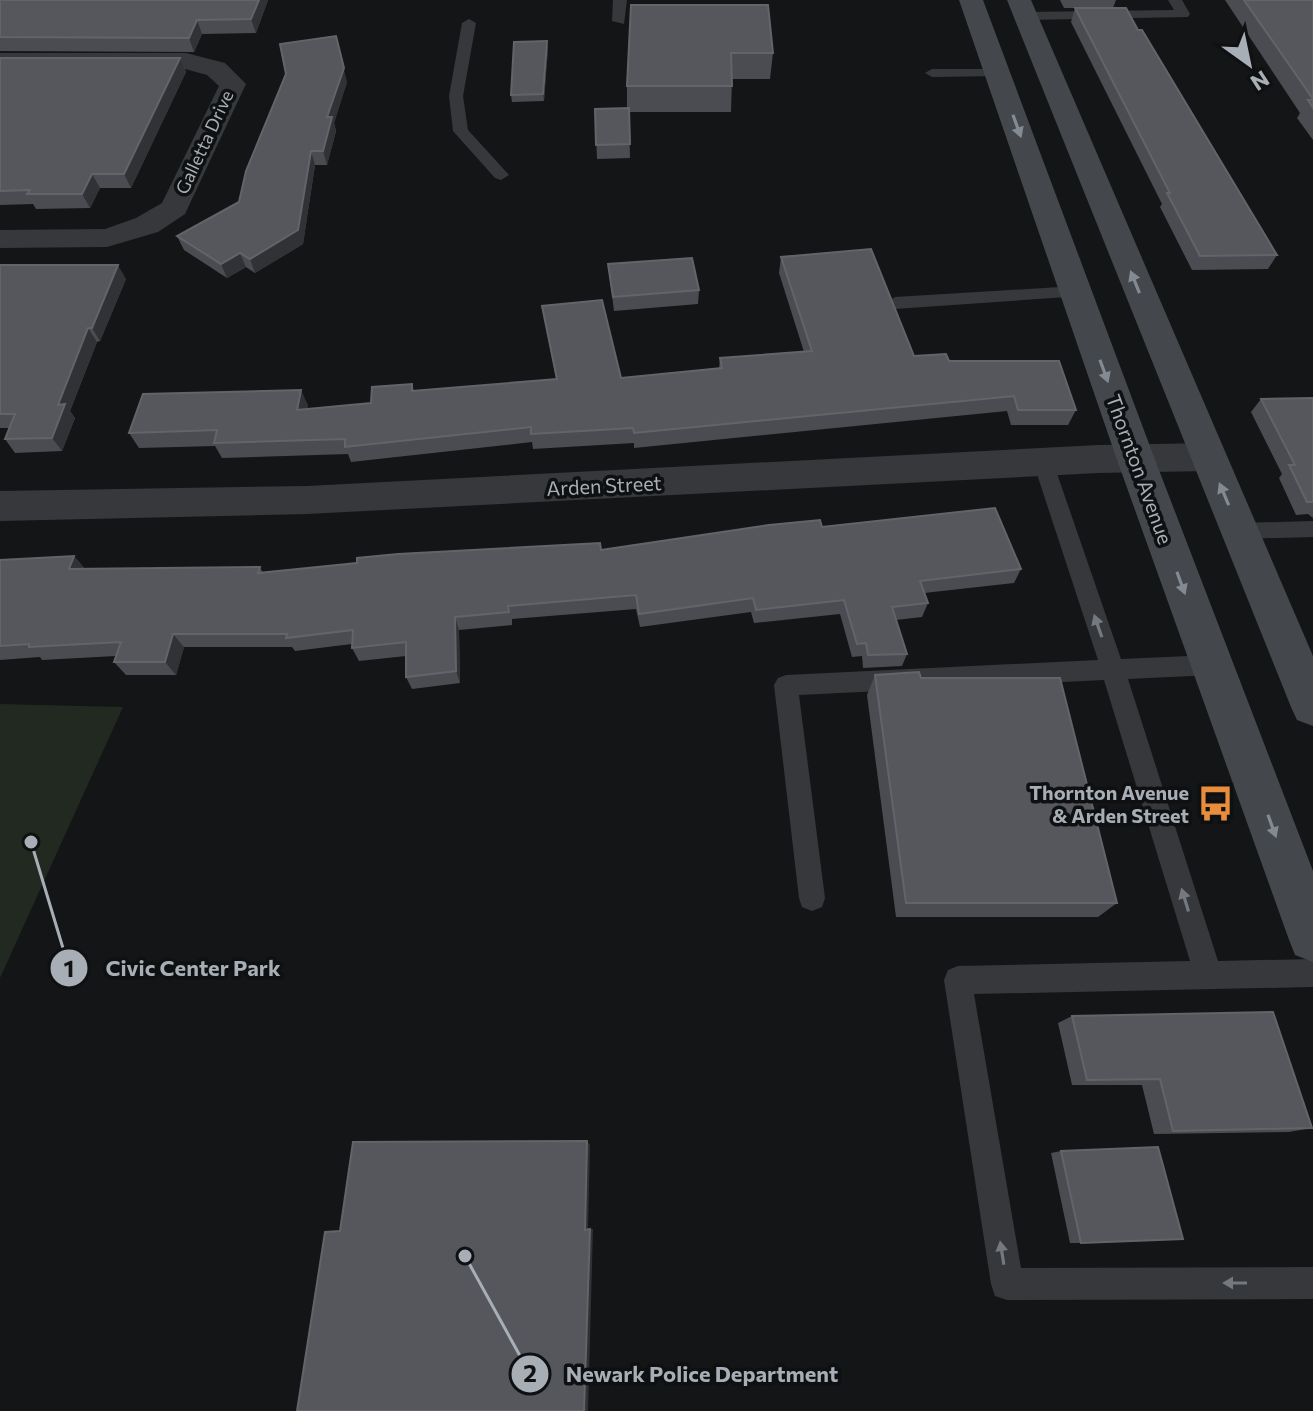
<svg xmlns="http://www.w3.org/2000/svg" width="1313" height="1411" font-family="Commissioner,sans-serif">
  <rect width="100%" height="100%" fill="#141516"/>
  <path fill="#212921" d="M 0,704 L 123,707 L 0,978 Z"/>
  <g fill="none" stroke-linecap="round" stroke-linejoin="round">
    <g fill="#36383b" fill-rule="evenodd">
      <path d="M 613,0 L 627,0 L 624,24 L 612,21 Z"/>
      <path d="M 1168,0 L 1182,0 L 1190,14 L 1188,17 L 1026,20 L 1019,16 L 1026,12 L 1174,10 Z"/>
      <path d="M 469,19 L 476,23 L 463,96 L 468,130 L 509,175 L 501,180 L 495,178 L 453,131 L 449,96 L 462,23 Z"/>
      <path d="M 998,69 L 1005,73 L 1003,76 L 932,77 L 925,73 L 932,69 Z"/>
      <path d="M 1076,286 L 1082,288 L 1085,292 L 1082,296 L 895,309 L 886,303 L 895,297 Z"/>
      <path d="M 1043,455 L 1050,457 L 1053,462 L 1121,659 L 1212,655 L 1220,658 L 1224,665 L 1220,672 L 1212,675 L 1128,679 L 1218,961 L 1313,959 L 1313,987 L 974,994 L 1021,1268 L 1313,1267 L 1313,1299 L 1007,1300 L 995,1296 L 991,1284 L 944,980 L 948,970 L 958,966 L 1190,961 L 1104,680 L 799,695 L 825,898 L 822,907 L 812,911 L 802,907 L 799,898 L 774,685 L 778,678 L 786,675 L 1098,660 L 1033,462 L 1036,457 Z"/>
      <path d="M 1313,521 L 1313,537 L 1239,539 L 1231,537 L 1228,531 L 1231,525 L 1239,523 Z"/>
    </g>
    <g fill="#36383b" fill-rule="evenodd">
      <path d="M 0,53 L 186,53 L 225,63 L 246,84 L 185,214 L 158,232 L 107,247 L 0,248 L 0,230 L 105,229 L 136,218 L 162,203 L 219,86 L 207,75 L 185,69 L 0,69 Z"/>
      <path d="M 1208,443 L 1221,447 L 1227,457 L 1221,467 L 1208,471 L 1098,473 L 307,514 L 0,521 L 0,491 L 307,486 L 1098,445 Z"/>
    </g>
    <g fill="#44474b" fill-rule="evenodd">
      <path d="M 959,0 L 983,0 L 1154,457 L 1313,871 L 1313,962 L 1295,955 L 1288,937 L 1116,457 Z"/>
      <path d="M 1007,0 L 1031,0 L 1313,656 L 1313,726 L 1297,720 L 1291,707 Z"/>
    </g>
  </g>
  <g fill="#4b4c51">
    <path d="M 0,0 L 268,0 L 256,33 L 202,34 L 194,52 L 0,51 Z"/>
    <path d="M 1060,0 L 1116,0 L 1113,8 L 1138,30 L 1277,255 L 1268,269 L 1192,270 L 1160,207 L 1162,204 L 1071,22 L 1075,8 L 1105,8 L 1064,8 Z"/>
    <path d="M 1225,0 L 1313,0 L 1313,140 L 1297,118 L 1300,113 Z"/>
    <path d="M 631,5 L 773,53 L 770,79 L 732,79 L 731,112 L 629,112 L 630,158 L 597,159 L 595,109 L 627,108 L 627,86 Z"/>
    <path d="M 548,48 L 544,101 L 512,102 L 511,95 Z"/>
    <path d="M 0,58 L 180,58 L 186,72 L 131,188 L 100,188 L 90,208 L 36,209 L 33,204 L 0,205 Z"/>
    <path d="M 347,82 L 334,123 L 336,131 L 327,165 L 315,165 L 303,244 L 255,273 L 246,267 L 227,278 L 184,250 L 177,236 L 239,202 Z"/>
    <path d="M 781,257 L 914,356 L 949,361 L 1076,410 L 1068,425 L 1011,425 L 1007,411 L 634,448 L 634,443 L 533,449 L 532,442 L 351,462 L 348,454 L 222,458 L 215,446 L 139,448 L 129,433 L 308,405 L 307,409 L 371,403 L 412,384 L 414,391 L 556,379 L 542,306 L 621,378 L 719,369 L 720,358 L 804,352 L 779,273 Z"/>
    <path d="M 608,264 L 699,290 L 698,304 L 614,311 Z"/>
    <path d="M 0,265 L 126,279 L 100,341 L 97,342 L 70,411 L 75,418 L 62,451 L 15,453 L 5,439 L 9,428 L 0,428 Z"/>
    <path d="M 1313,398 L 1313,518 L 1308,514 L 1296,515 L 1279,478 L 1282,474 L 1251,412 L 1261,399 Z"/>
    <path d="M 822,527 L 1021,569 L 1014,583 L 924,593 L 928,603 L 922,617 L 896,620 L 907,654 L 902,666 L 863,668 L 862,656 L 852,657 L 840,614 L 754,623 L 751,612 L 640,627 L 636,609 L 512,619 L 512,625 L 459,630 L 460,683 L 412,689 L 406,677 L 406,656 L 359,661 L 352,648 L 352,644 L 295,651 L 292,647 L 184,647 L 176,675 L 126,675 L 114,662 L 116,656 L 42,660 L 40,657 L 0,660 L 0,560 L 74,556 L 85,569 L 260,567 L 263,573 L 601,550 Z"/>
    <path d="M 875,675 L 921,678 L 1117,903 L 1098,917 L 896,917 L 867,695 Z"/>
    <path d="M 1072,1016 L 1312,1128 L 1289,1132 L 1154,1134 L 1142,1085 L 1072,1085 L 1058,1023 Z"/>
    <path d="M 1061,1151 L 1081,1243 L 1070,1243 L 1051,1153 Z"/>
  </g>
  <g fill="#313235">
    <path d="M 259,0 L 268,0 L 256,33 L 251,19 Z"/>
    <path d="M 197,20 L 202,34 L 194,52 L 189,38 Z"/>
    <path d="M 336,36 L 347,82 L 334,123 L 336,131 L 327,165 L 323,151 Z"/>
    <path d="M 547,41 L 548,48 L 544,101 L 543,94 Z"/>
    <path d="M 180,58 L 186,72 L 131,188 L 124,174 Z"/>
    <path d="M 311,151 L 315,165 L 303,244 L 255,273 L 250,259 Z"/>
    <path d="M 92,174 L 100,188 L 90,208 L 82,194 Z"/>
    <path d="M 240,253 L 246,267 L 227,278 L 221,264 Z"/>
    <path d="M 118,265 L 126,279 L 100,341 L 92,328 Z"/>
    <path d="M 88,328 L 97,342 L 70,411 L 75,418 L 62,451 L 52,438 L 58,405 Z"/>
    <path d="M 301,390 L 308,405 L 304,425 L 297,410 Z"/>
    <path d="M 74,556 L 86,570 L 69,569 Z"/>
    <path d="M 455,617 L 459,630 L 460,683 L 456,671 Z"/>
    <path d="M 173,634 L 184,647 L 176,675 L 165,662 Z"/>
    <path d="M 587,1141 L 590,1145 L 588,1230 L 585,1230 Z"/>
    <path d="M 590,1229 L 593,1229 L 588,1411 L 584,1411 Z"/>
  </g>
  <g fill="#55575c" stroke="#62646a" stroke-width="2">
    <path d="M 0,0 L 259,0 L 251,19 L 197,20 L 189,38 L 0,37 Z"/>
    <path d="M 1244,0 L 1313,0 L 1313,99 Z"/>
    <path d="M 631,5 L 768,5 L 773,53 L 731,53 L 732,86 L 627,86 Z"/>
    <path d="M 1075,8 L 1126,8 L 1138,30 L 1142,30 L 1277,255 L 1200,256 L 1167,193 L 1170,193 Z"/>
    <path d="M 336,36 L 344,68 L 327,117 L 332,117 L 323,151 L 311,151 L 298,230 L 250,259 L 240,253 L 221,264 L 177,236 L 239,202 L 246,171 L 286,74 L 280,44 Z"/>
    <path d="M 547,41 L 543,94 L 511,95 L 514,42 Z"/>
    <path d="M 0,58 L 180,58 L 124,174 L 92,174 L 82,194 L 27,194 L 30,190 L 0,191 Z"/>
    <path d="M 1308,100 L 1313,100 L 1313,108 Z"/>
    <path d="M 629,108 L 630,144 L 596,145 L 595,109 Z"/>
    <path d="M 871,249 L 914,356 L 946,354 L 949,361 L 1059,361 L 1076,410 L 1018,410 L 1014,396 L 634,433 L 633,428 L 531,434 L 531,427 L 345,447 L 345,439 L 214,443 L 217,430 L 129,433 L 143,394 L 301,390 L 297,410 L 371,403 L 372,387 L 412,384 L 412,391 L 557,379 L 542,306 L 602,300 L 621,378 L 722,368 L 720,358 L 812,351 L 781,257 Z"/>
    <path d="M 692,258 L 699,290 L 613,297 L 608,264 Z"/>
    <path d="M 0,265 L 118,265 L 92,328 L 88,328 L 58,405 L 65,404 L 52,438 L 5,439 L 15,414 L 0,414 Z"/>
    <path d="M 1313,398 L 1313,502 L 1307,502 L 1289,465 L 1295,465 L 1261,399 Z"/>
    <path d="M 995,508 L 1021,569 L 920,581 L 928,603 L 892,607 L 907,654 L 868,655 L 866,643 L 857,644 L 844,600 L 756,610 L 753,598 L 639,614 L 636,595 L 508,606 L 509,612 L 455,617 L 456,671 L 406,677 L 406,642 L 352,648 L 353,630 L 286,638 L 287,634 L 173,634 L 165,662 L 114,662 L 121,642 L 29,647 L 29,644 L 0,646 L 0,560 L 74,556 L 69,569 L 260,567 L 258,573 L 357,563 L 357,558 L 398,554 L 600,543 L 601,550 L 769,525 L 820,520 L 822,527 Z"/>
    <path d="M 919,672 L 921,678 L 1060,678 L 1117,903 L 906,903 L 875,675 Z"/>
    <path d="M 1273,1012 L 1312,1128 L 1173,1131 L 1160,1079 L 1087,1080 L 1072,1016 Z"/>
    <path d="M 587,1141 L 585,1230 L 590,1229 L 584,1411 L 297,1411 L 325,1232 L 340,1231 L 353,1142 Z"/>
    <path d="M 1158,1147 L 1183,1239 L 1081,1243 L 1061,1151 Z"/>
  </g>
  <defs><path id="oneway-solid" d="M-6-.8H1V-3.2L6.5 0L1 3.2V.8H-6Z" transform="scale(2)"/></defs>
  <g fill="#848a91">
    <use href="#oneway-solid" transform="translate(1017 126) rotate(70)"/>
    <use href="#oneway-solid" transform="translate(1135 282) rotate(-112)"/>
    <use href="#oneway-solid" transform="translate(1104 371) rotate(70)"/>
    <use href="#oneway-solid" transform="translate(1224 494) rotate(-113)"/>
    <use href="#oneway-solid" transform="translate(1181 583) rotate(70)"/>
    <use href="#oneway-solid" transform="translate(1272 826) rotate(70)"/>
  </g>
  <g fill="#74797f">
    <use href="#oneway-solid" transform="translate(1098 626) rotate(-109)"/>
    <use href="#oneway-solid" transform="translate(1185 900) rotate(-107)"/>
    <use href="#oneway-solid" transform="translate(1002 1253) rotate(-99)"/>
    <use href="#oneway-solid" transform="translate(1235 1283) rotate(180)"/>
  </g>
  <defs>
    <symbol id="bus-bare" viewBox="-9 -9 18 18"><path d="M-5-6H5V4H4V6H2V4H-2V6H-4V4H-5ZM-3.5-4V0h7V-4ZM-3.5 1.2v1.5H-2V1.2ZM2 1.2v1.5H3.5V1.2Z" fill="#e78d3c" stroke="#0f1011" stroke-width="2.5" paint-order="stroke"/></symbol>
  </defs>
  <g fill-rule="evenodd">
    <use href="#bus-bare" x="1190" y="778" width="51" height="51"/>
  </g>
  <g text-anchor="middle" dominant-baseline="central" stroke-width="7" stroke-linejoin="round" paint-order="stroke">
    <g font-size="18" fill="#a7aeb6" stroke="#0f1011">
      <text transform="translate(204 142) rotate(-65)">Galletta Drive</text>
    </g>
    <g font-size="20" fill="#a7aeb6" stroke="#0f1011">
      <text transform="translate(1140 469) rotate(70)">Thornton Avenue</text>
      <text transform="translate(604 485) rotate(-3)">Arden Street</text>
    </g>
    <g font-size="20" font-weight="bold" fill="#a7aeb6" stroke="#0f1011" text-anchor="end">
      <text x="1189" y="792">Thornton Avenue<tspan x="1189" dy="23">&amp; Arden Street</tspan></text>
    </g>
  </g>
  <path fill="none" stroke="#a7aeb6" stroke-width="3" d="M31 842L69 968M465 1256L530 1374"/>
  <g fill="#a7aeb6" stroke="#0f1011" stroke-width="3">
    <circle cx="31" cy="842" r="8"/>
    <circle cx="465" cy="1256" r="8"/>
    <circle cx="69" cy="968" r="20"/>
    <circle cx="530" cy="1374" r="20"/>
  </g>
  <g font-size="24" text-anchor="middle" font-weight="bold" fill="#111">
    <text x="69" y="977">1</text>
    <text x="530" y="1382">2</text>
  </g>
  <g font-size="22" text-anchor="middle" font-weight="bold" fill="#a7aeb6" stroke="#0f1011" stroke-width="7" stroke-linejoin="round" paint-order="stroke">
    <text x="193" y="976">Civic Center Park</text>
    <text x="702" y="1382">Newark Police Department</text>
  </g>
  <g transform="translate(1249 64) rotate(147)" stroke="#0f1011" stroke-width="6" paint-order="stroke">
  <path d="M0-6L14 30L0 20L-14 30Z" fill="#a7aeb6"/>
  <text y="-12" font-size="22" font-weight="bold" text-anchor="middle" fill="#a7aeb6">N</text>
  </g>
</svg>
